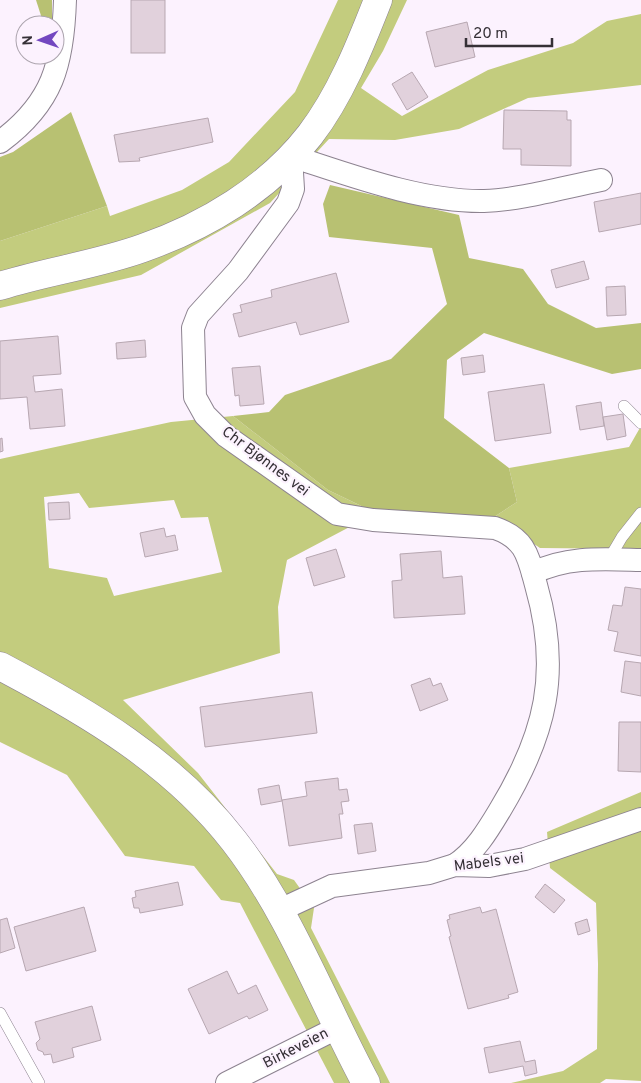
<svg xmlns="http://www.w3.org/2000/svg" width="641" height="1083" font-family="Overpass,sans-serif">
  <rect width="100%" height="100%" fill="#fcf2fe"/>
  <g fill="#c3cc7e" fill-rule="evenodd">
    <path d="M 338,0 L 407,0 L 383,51 L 361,88 L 402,116 L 488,70 L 573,43 L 607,21 L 641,14 L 641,85 L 528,98 L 459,129 L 395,140 L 329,139 L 270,203 L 141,275 L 0,308 L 0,241 L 107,206 L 110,216 L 182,190 L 229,162 L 295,92 Z"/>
    <path d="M 233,416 L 328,490 L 376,513 L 287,560 L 278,607 L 280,653 L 123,700 L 198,773 L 277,874 L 294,880 L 314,908 L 311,928 L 390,1083 L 334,1083 L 240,903 L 221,900 L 194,866 L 125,856 L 67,775 L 0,742 L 0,459 L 171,422 ZM 79,493 L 89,508 L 174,500 L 181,518 L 208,517 L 222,572 L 114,596 L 107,578 L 49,568 L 44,497 Z"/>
    <path d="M 641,426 L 641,549 L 540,548 L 494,517 L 517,502 L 509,468 L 629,447 Z"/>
    <path d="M 641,792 L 641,1081 L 606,1079 L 600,1083 L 511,1083 L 563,1071 L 597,1049 L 598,964 L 596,903 L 550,868 L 547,832 Z"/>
  </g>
  <g fill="#b8c172">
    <path d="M 36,0 L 52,0 L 52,20 L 50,25 L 44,25 Z"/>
    <path d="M 71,112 L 107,206 L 0,241 L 0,157 L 13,152 Z"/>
    <path d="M 330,185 L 459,215 L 469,258 L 523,269 L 548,304 L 596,328 L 641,323 L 641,369 L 612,374 L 484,333 L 447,360 L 444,418 L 509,468 L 517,502 L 494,517 L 376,513 L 328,490 L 233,416 L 269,412 L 285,395 L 391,359 L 447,304 L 432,248 L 329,237 L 323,204 Z"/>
  </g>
  <g fill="#e1d1dc" stroke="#b7a7b1">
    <rect x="131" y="0" width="34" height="53"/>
    <path d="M 467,22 L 475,57 L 435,67 L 426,32 Z"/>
    <path d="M 412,72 L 428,97 L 407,110 L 392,84 Z"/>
    <path d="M 504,110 L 567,111 L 567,120 L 571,120 L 571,166 L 521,165 L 521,149 L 503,149 Z"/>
    <path d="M 208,118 L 213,142 L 139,158 L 140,161 L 119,162 L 114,135 Z"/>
    <path d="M 641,193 L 641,224 L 599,232 L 594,202 Z"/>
    <path d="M 584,261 L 589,279 L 556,288 L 551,270 Z"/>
    <path d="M 336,273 L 349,322 L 300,335 L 296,322 L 239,337 L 233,314 L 242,312 L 240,305 L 272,297 L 271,290 Z"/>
    <path d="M 625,286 L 626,315 L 607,316 L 606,287 Z"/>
    <path d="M 58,336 L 61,374 L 33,376 L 35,392 L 62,389 L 65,426 L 30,429 L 27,397 L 0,399 L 0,341 Z"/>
    <path d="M 145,340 L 146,357 L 117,359 L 116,343 Z"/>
    <path d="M 483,355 L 485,372 L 463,375 L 461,358 Z"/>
    <path d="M 260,366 L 264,404 L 240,406 L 239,395 L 235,396 L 232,368 Z"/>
    <path d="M 544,384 L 551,433 L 495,441 L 488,392 Z"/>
    <path d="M 601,402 L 604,426 L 580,430 L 576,406 Z"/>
    <path d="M 623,414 L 626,436 L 607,440 L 603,417 Z"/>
    <path d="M 2,438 L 3,451 L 0,452 L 0,439 Z"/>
    <path d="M 69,502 L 70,519 L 49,520 L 48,503 Z"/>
    <path d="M 164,528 L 166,537 L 175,535 L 178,550 L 145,557 L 140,533 Z"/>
    <path d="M 336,549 L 345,577 L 314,586 L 306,558 Z"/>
    <path d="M 441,551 L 443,578 L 462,576 L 465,614 L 394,618 L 392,581 L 402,580 L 400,554 Z"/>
    <path d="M 625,587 L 641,589 L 641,656 L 614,651 L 618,632 L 608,630 L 613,605 L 622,606 Z"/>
    <path d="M 625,661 L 641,663 L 641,696 L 621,692 Z"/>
    <path d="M 430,678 L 433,686 L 441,683 L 448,700 L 420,711 L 411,685 Z"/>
    <path d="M 312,692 L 317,733 L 205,747 L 200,707 Z"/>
    <path d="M 619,722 L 641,722 L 641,772 L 618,771 Z"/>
    <path d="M 338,778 L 339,790 L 347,789 L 349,801 L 341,802 L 343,814 L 339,814 L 342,838 L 289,846 L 282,800 L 307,796 L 305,782 Z"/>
    <path d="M 279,785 L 282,801 L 261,805 L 258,789 Z"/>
    <path d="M 372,823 L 376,851 L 358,854 L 354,825 Z"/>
    <path d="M 178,882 L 183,905 L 140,913 L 139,908 L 134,908 L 132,898 L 136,897 L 135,891 Z"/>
    <path d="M 545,884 L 565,900 L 554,913 L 535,897 Z"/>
    <path d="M 84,907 L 96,951 L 26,971 L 14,927 Z"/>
    <path d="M 480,907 L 482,913 L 496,909 L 518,992 L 508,995 L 509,998 L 468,1009 L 449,937 L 451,936 L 447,920 L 450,919 L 449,915 Z"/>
    <path d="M 7,918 L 15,948 L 0,953 L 0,920 Z"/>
    <path d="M 587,919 L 590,931 L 578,935 L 575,923 Z"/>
    <path d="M 227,971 L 238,994 L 256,985 L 268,1010 L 249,1019 L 247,1016 L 209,1034 L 188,989 Z"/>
    <path d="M 92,1006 L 101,1040 L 72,1048 L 74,1057 L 53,1063 L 51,1054 L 44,1055 L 43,1052 L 38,1050 L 36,1043 L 40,1039 L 35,1022 Z"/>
    <path d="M 520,1041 L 525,1062 L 535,1060 L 537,1073 L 525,1076 L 523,1066 L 489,1073 L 484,1048 Z"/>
  </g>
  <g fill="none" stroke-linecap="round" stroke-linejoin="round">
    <defs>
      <g id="service">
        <path d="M 624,406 L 641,423"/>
        <path d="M 609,559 L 622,537 L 641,513"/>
        <path d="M 0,1013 L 39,1083"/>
      </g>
      <g id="minor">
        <path d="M 0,142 C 53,103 63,64 65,0"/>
        <path d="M 533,573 C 568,556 603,559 641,560"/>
        <path d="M 455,865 C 475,852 488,830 500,810 C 546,734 561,672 536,585 C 528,556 526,539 495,528 L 373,520 L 337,514 L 226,436 L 205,415 L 195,397 L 193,328 L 198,315 L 238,271 L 288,203 L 293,189 L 291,156 C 350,175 421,202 484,201 C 520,200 565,187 601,180"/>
        <path d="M 278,911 L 332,886 L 429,873 L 455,865 L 489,866 L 525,859 L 641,819"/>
        <path d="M 227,1083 L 337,1028"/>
      </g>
      <g id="secondary">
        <path d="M 0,286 C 47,271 96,265 143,248 C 206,226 268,189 310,135 C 340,96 360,46 378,0"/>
        <path d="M 0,666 C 87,712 173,762 234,841 C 290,913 323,1003 366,1083"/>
      </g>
    </defs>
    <use href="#service" stroke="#8d8390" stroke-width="12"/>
    <use href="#minor" stroke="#8d8390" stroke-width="24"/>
    <use href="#secondary" stroke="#8d8390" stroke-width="29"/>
    <use href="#service" stroke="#fff" stroke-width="11"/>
    <use href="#minor" stroke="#fff" stroke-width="22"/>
    <use href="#secondary" stroke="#fff" stroke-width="28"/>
  </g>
  <g text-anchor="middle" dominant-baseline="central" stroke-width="4.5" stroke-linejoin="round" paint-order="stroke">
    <g font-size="15" fill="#353036" stroke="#fcf2fe">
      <text transform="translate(265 462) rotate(37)">Chr Bjønnes vei</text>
      <text transform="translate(489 863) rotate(-7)">Mabels vei</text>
      <text transform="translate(296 1049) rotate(-27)">Birkeveien</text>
    </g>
  </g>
  <g transform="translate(40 40) rotate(268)"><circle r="24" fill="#fcf2fe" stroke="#aca4ae"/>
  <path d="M0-4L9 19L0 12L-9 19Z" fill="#7347c0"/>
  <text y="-8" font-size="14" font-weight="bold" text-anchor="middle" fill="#353036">N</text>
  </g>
  <path d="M466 38v8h86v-8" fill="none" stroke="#353036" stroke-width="2.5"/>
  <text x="473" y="38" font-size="15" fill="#353036" stroke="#fcf2fe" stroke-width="4" paint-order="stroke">20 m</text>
</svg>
